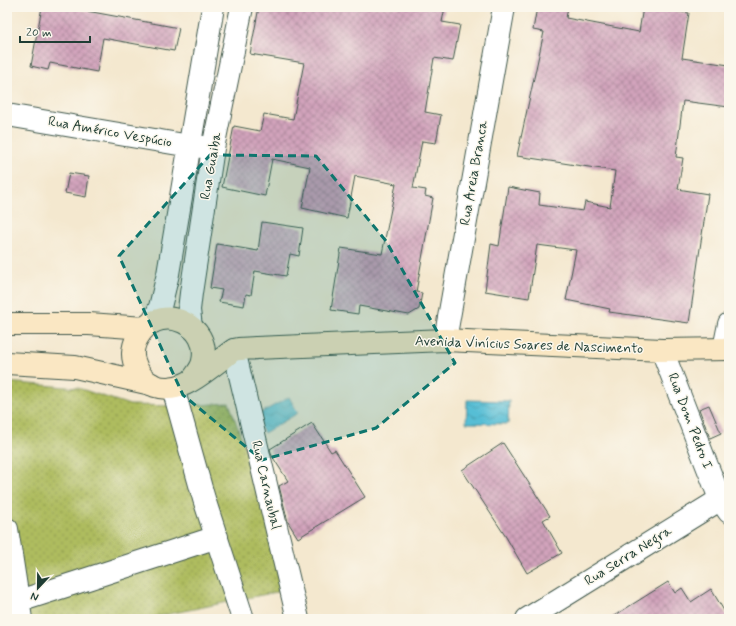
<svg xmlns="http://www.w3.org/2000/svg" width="736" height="626" font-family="Mynerve,sans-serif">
  <defs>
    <pattern id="grass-dots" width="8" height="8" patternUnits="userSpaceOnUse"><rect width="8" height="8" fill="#aebc5e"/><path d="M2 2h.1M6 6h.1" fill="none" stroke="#8d9a4e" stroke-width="1.8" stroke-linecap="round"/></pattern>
    <pattern id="water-waves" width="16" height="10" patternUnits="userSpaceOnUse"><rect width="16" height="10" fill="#57bed5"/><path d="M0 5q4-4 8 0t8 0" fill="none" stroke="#479cae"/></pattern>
    <pattern id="building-cross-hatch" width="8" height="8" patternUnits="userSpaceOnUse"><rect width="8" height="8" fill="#d1a3bb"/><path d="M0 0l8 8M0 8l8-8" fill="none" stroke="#a98699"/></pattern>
  </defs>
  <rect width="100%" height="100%" fill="#fbf7ec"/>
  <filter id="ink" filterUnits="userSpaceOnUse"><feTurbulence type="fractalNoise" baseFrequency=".025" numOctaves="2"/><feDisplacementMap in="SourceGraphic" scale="8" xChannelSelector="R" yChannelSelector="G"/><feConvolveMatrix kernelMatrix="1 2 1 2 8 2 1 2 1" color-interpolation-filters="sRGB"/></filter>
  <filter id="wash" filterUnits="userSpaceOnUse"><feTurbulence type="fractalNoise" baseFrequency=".012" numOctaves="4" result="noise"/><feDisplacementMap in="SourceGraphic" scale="16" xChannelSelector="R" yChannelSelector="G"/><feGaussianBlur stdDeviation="0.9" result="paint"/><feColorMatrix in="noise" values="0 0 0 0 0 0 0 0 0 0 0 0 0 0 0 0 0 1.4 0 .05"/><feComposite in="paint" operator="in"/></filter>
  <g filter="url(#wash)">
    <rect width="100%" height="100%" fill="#f4e8cf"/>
    <path fill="url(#grass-dots)" stroke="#667c49" d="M 7,382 L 78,388 L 130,405 L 181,406 L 229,403 L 296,588 L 145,619 L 7,619 Z"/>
    <g fill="url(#water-waves)" stroke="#3b7e84">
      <path d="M 289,397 L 298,413 L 264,433 L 254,417 Z"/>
      <path d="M 467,400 L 509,401 L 508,424 L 466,423 Z"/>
    </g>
    <g id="blocks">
      <g fill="url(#building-cross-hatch)">
        <path d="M 42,7 L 77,7 L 76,9 L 179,28 L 174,51 L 103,38 L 97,72 L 50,63 L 48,70 L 31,66 Z"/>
        <path d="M 259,7 L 445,7 L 442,22 L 460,25 L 453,61 L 434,58 L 425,112 L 441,115 L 436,143 L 422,141 L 413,188 L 426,190 L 425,196 L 433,198 L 418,281 L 416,292 L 422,293 L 419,309 L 409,315 L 359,306 L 358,314 L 331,310 L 341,248 L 382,254 L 396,184 L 355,176 L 347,218 L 302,208 L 310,167 L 272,159 L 265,196 L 222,187 L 234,126 L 260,131 L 264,114 L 293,119 L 304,63 L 250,54 Z"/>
        <path d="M 537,7 L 568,7 L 566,18 L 639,32 L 643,7 L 689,13 L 682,58 L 729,65 L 729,107 L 683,101 L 676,157 L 683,158 L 678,189 L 708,194 L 689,323 L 609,312 L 610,309 L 566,300 L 576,250 L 537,245 L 529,298 L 485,291 L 491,244 L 499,246 L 508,187 L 540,193 L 539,205 L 583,211 L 585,202 L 610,207 L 615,171 L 517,156 L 544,32 L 533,30 Z"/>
        <path d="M 69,173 L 89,176 L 86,197 L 65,193 Z"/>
        <path d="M 262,222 L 303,228 L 299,256 L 290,254 L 286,276 L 255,271 L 251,295 L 246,294 L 244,306 L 219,302 L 222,290 L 210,288 L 217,244 L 258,251 Z"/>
        <path d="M 709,405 L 721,433 L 710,438 L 699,409 Z"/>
        <path d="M 312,423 L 331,452 L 335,450 L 365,497 L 298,538 L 288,522 L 279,486 L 288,481 L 272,456 L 270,449 Z"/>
        <path d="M 503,443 L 550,516 L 543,520 L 562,553 L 527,573 L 506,537 L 462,470 Z"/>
        <path d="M 668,582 L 675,593 L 682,588 L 691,602 L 711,589 L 729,619 L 609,619 Z"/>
      </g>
    </g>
  </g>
  <g filter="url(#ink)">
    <use href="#blocks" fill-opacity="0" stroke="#3f574b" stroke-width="1"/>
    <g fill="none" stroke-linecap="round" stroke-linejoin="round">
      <defs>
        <g id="street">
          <path d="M 7,115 L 190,146 L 204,147"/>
          <path d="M 153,322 L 160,307 L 168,274 L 213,7"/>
          <path d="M 191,327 L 189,310 L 191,293 L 213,148 L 242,7"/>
          <path d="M 445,340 L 504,7"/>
          <path d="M 724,349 L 729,324"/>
          <path d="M 234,350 L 298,619"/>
          <path d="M 662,350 L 720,499 L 729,512"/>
          <path d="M 173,388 L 204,499 L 243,619"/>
          <path d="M 7,529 L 21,619"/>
          <path d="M 7,605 L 217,537"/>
          <path d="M 527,619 L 729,494"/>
        </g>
        <g id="secondary">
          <path d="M 7,324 L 89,324 L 144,328"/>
          <path d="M 7,363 L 75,367 L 151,384"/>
          <path d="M 193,379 C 197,373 202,368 203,361 C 211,325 163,303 141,332 C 135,340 131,351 134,361 C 137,371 144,382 155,386 C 181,395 202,373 222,359 C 226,356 230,352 234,350 C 241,348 249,349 256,348 L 445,340 L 662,350 L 729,349"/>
        </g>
      </defs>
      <use href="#street" stroke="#3f574b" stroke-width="24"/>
      <use href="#secondary" stroke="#3f574b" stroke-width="24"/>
      <use href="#street" stroke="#fff" stroke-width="22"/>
      <use href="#secondary" stroke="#fae7c3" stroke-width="22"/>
    </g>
  </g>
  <path fill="#0f766e" fill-opacity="0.2" stroke="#0f766e" stroke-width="3" stroke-dasharray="8 5" stroke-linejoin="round" d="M 210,155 L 316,156 L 386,241 L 455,363 L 376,428 L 262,460 L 183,395 L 119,256 Z"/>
  <g text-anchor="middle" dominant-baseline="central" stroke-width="3" stroke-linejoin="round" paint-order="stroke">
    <g font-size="14" fill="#1f3d34" stroke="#fbf7ec">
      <text transform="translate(110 132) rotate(10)">Rua Américo Vespúcio</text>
      <text transform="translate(211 166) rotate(-80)">Rua Guaiba</text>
      <text transform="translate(474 173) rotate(-80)">Rua Areia Branca</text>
      <text transform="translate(529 345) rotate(2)">Avenida Vinícius Soares de Nascimento</text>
      <text transform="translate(690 421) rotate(69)">Rua Dom Pedro I</text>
      <text transform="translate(266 485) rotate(77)">Rua Carnaubal</text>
      <text transform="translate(628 556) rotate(-32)">Rua Serra Negra</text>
    </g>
  </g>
  <rect width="736" height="626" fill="none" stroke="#fbf7ec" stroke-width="24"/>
  <g transform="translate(38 588) rotate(202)" stroke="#fbf7ec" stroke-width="3" paint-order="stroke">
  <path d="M0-3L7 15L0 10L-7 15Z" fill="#1f3d34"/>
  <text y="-6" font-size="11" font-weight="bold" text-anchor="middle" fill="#1f3d34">N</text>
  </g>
  <path d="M20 36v6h70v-6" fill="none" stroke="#1f3d34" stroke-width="2"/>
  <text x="26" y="36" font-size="12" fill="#1f3d34" stroke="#fbf7ec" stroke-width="3" paint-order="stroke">20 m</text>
</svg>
